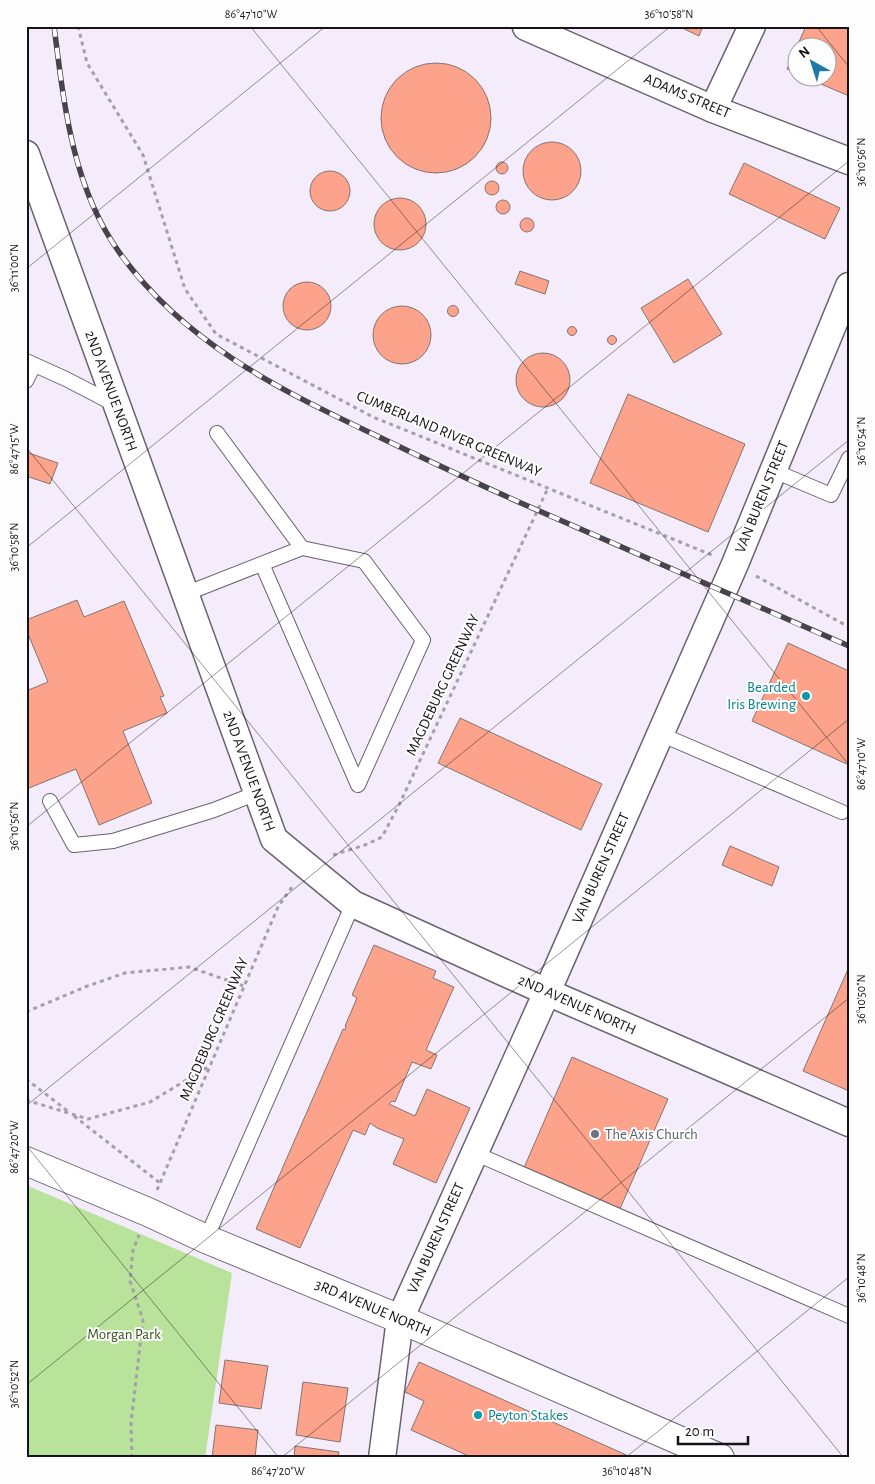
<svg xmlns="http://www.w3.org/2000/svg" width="875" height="1484" font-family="'Alegreya Sans',sans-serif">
  <rect width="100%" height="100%" fill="#f4ecfb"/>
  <path fill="#b9e29a" d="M 26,1185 L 232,1273 L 205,1458 L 26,1458 Z"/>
  <g fill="#fda28b" stroke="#847571">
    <path d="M 678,26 L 703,26 L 699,36 Z"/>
    <path d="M 806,26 L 849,26 L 849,96 L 807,78 L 828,78 L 828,48 L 798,48 L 798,73 L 787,69 Z"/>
    <circle cx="436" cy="118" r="55"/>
    <circle cx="552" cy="171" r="29"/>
    <circle cx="502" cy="168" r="6"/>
    <path d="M 744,163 L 840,208 L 825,239 L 729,194 Z"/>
    <circle cx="330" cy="191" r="20"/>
    <circle cx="492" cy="188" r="7"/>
    <circle cx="400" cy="224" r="26"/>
    <circle cx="503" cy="207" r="7"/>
    <circle cx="527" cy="225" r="7"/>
    <path d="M 520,271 L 549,281 L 545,294 L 515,284 Z"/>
    <path d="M 688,279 L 722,334 L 674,363 L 641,308 Z"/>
    <circle cx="307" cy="306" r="24"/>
    <circle cx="453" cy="311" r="5.5"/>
    <circle cx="402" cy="335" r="29"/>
    <circle cx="572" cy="331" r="4.5"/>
    <circle cx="612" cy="340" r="4.5"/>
    <circle cx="543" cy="380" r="27"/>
    <path d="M 628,394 L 745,444 L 708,532 L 590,483 Z"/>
    <path d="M 26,452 L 58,463 L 50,484 L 26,476 Z"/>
    <path d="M 77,600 L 84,617 L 124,601 L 164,696 L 160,697 L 167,713 L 123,731 L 152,803 L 99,825 L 76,769 L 29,788 L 26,780 L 26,691 L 48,682 L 26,629 L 26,620 Z"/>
    <path d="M 788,643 L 849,671 L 849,765 L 752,721 Z"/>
    <path d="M 460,718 L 602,784 L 581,830 L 438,763 Z"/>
    <path d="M 730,846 L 779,867 L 772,886 L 722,865 Z"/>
    <path d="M 374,945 L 436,971 L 433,978 L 454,987 L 426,1050 L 437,1055 L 431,1069 L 412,1062 L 395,1102 L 392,1101 L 389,1104 L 415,1116 L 427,1089 L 470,1108 L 436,1183 L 393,1164 L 404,1139 L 377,1128 L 370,1123 L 365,1135 L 353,1130 L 300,1248 L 256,1229 L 343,1029 L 345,1030 L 346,1026 L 345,1026 L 357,998 L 352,995 Z"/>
    <path d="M 849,967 L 849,1091 L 803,1071 Z"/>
    <path d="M 572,1057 L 668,1099 L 619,1211 L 523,1170 Z"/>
    <path d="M 225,1360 L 268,1366 L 261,1409 L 219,1403 Z"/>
    <path d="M 419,1362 L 633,1458 L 473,1458 L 411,1430 L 424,1401 L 405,1392 Z"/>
    <path d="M 303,1382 L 348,1388 L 340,1442 L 296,1435 Z"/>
    <path d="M 216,1425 L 258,1430 L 255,1458 L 212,1458 Z"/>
    <path d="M 295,1446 L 339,1452 L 338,1458 L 294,1458 Z"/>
  </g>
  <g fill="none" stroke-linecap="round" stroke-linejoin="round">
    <defs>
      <g id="service">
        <path d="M 26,361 L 66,379 L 116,405"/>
        <path d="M 26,381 L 34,365"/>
        <path d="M 217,433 L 302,548"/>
        <path d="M 772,470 L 831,495 L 849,458"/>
        <path d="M 185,594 L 302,548 L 364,561 L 423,640 L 358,785 L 262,564"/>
        <path d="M 660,734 L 842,812"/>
        <path d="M 50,801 L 74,845 L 113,841 L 214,810 L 257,793"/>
        <path d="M 474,1153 L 849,1316"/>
        <path d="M 206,1239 L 353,904"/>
      </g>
      <g id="minor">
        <path d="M 526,27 L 713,109 L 849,161"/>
        <path d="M 713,109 L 752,26"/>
        <path d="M 26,154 L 274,839 L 353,904 L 547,992 L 849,1123"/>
        <path d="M 382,1458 L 400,1319 L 547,992 L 735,564 L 849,286"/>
      </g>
      <path id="tertiary" d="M 26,1161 L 148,1212 L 206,1239 L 400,1319 L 720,1458"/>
    </defs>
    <use href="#service" stroke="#69626f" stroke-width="16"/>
    <use href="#minor" stroke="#69626f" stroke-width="29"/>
    <use href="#tertiary" stroke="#69626f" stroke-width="30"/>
    <g stroke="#a59faa" stroke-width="3" stroke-dasharray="4 4" stroke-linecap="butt">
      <path d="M 78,26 L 87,63 L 143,155 L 185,289 L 216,334 L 373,417 L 712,555"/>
      <path d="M 756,576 L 849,627"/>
      <path d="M 333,855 L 365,845 L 382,837 L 399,805 L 548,488"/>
      <path d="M 26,1012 L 85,987 L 125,973 L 189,967 L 244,986"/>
      <path d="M 26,1079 L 69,1112"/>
      <path d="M 26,1100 L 88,1119 L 150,1102 L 208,1067"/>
      <path d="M 74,1116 L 160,1183"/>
      <path d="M 157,1190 L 278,907 L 289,891 L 293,886"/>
      <path d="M 132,1458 L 131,1423 L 143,1320 L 130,1281 L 133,1250 L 139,1235"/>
    </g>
    <use href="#service" stroke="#fff" stroke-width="14"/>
    <use href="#minor" stroke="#fff" stroke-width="26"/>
    <use href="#tertiary" stroke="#fff" stroke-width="28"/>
    <defs>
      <path id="rail" d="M 54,26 C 64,104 72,186 119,252 C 183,342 278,389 375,435 C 429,461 482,486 537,510 C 641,555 744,601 849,646"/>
    </defs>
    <use href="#rail" stroke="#47434a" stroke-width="5.5"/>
    <use href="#rail" stroke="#fdfdfd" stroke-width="4" stroke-dasharray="11" stroke-linecap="butt"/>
  </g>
  <path fill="none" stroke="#161318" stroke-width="1" stroke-opacity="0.45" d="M 250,26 L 849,765M 816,26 L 849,67M 26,269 L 326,26M 26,447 L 844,1458M 26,548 L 671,26M 26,827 L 849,161M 26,1106 L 849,440M 26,1145 L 279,1458M 26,1385 L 849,719M 281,1458 L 849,998M 625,1458 L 849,1277"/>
  <g fill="#0f9aa8" stroke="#fdfdfd" stroke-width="2">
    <circle cx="806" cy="696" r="5"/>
    <circle cx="478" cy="1415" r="5"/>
  </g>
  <circle fill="#6b7280" stroke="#fdfdfd" stroke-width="2" cx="595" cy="1134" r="5"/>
  <g text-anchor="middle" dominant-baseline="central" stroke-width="4" stroke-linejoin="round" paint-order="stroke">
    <g font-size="15" fill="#161318" stroke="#fdfdfd">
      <text transform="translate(687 96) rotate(23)">ADAMS STREET</text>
      <text transform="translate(111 391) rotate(70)">2ND AVENUE NORTH</text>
      <text transform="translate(449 434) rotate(23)">CUMBERLAND RIVER GREENWAY</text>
      <text transform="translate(762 497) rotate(-68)">VAN BUREN STREET</text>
      <text transform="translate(443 685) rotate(-65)">MAGDEBURG GREENWAY</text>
      <text transform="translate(249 771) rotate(70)">2ND AVENUE NORTH</text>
      <text transform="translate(601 868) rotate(-66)">VAN BUREN STREET</text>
      <text transform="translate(577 1005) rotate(24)">2ND AVENUE NORTH</text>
      <text transform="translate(214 1029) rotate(-67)">MAGDEBURG GREENWAY</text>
      <text transform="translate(436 1238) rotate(-66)">VAN BUREN STREET</text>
      <text transform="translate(373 1308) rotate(23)">3RD AVENUE NORTH</text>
    </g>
    <g font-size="15" fill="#0d838f" stroke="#fdfdfd" text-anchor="end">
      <text x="796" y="687">Bearded<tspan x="796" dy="17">Iris Brewing</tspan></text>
      <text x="488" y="1415" text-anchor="start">Peyton Stakes</text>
    </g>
    <g font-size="15" fill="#5b616d" stroke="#fdfdfd" text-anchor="start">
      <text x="605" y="1134">The Axis Church</text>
    </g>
    <g font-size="15" fill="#34501a" stroke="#fdfdfd">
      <text x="124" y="1334">Morgan Park</text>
    </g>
  </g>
  <rect width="875" height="1484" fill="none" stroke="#fdfdfd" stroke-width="55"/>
  <g transform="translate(812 62) rotate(321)"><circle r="24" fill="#fdfdfd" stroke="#a19fa1"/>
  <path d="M0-4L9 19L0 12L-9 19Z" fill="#1c79a7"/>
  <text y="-8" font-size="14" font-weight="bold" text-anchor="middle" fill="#161318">N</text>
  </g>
  <path d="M678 1436v8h70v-8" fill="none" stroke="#161318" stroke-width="2.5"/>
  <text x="685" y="1436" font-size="15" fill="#161318" stroke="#fdfdfd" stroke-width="4" paint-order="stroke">20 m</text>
  <rect x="28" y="28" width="820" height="1428" fill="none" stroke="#161318" stroke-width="2"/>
  <g font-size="12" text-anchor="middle" fill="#161318">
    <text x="251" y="18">86°47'10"W</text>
    <text x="669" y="18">36°10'58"N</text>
    <text transform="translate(861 162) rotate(-90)" y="4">36°10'56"N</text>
    <text transform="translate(14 268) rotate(-90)" y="4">36°11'00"N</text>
    <text transform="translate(861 441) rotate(-90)" y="4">36°10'54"N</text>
    <text transform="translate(14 449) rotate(-90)" y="4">86°47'15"W</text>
    <text transform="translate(14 547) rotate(-90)" y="4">36°10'58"N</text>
    <text transform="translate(861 764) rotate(-90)" y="4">86°47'10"W</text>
    <text transform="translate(14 826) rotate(-90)" y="4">36°10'56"N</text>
    <text transform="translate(861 999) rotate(-90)" y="4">36°10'50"N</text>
    <text transform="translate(14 1147) rotate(-90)" y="4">86°47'20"W</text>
    <text transform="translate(861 1278) rotate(-90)" y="4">36°10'48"N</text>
    <text transform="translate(14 1384) rotate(-90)" y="4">36°10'52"N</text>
    <text x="278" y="1475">86°47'20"W</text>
    <text x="627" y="1475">36°10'48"N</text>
  </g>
</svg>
